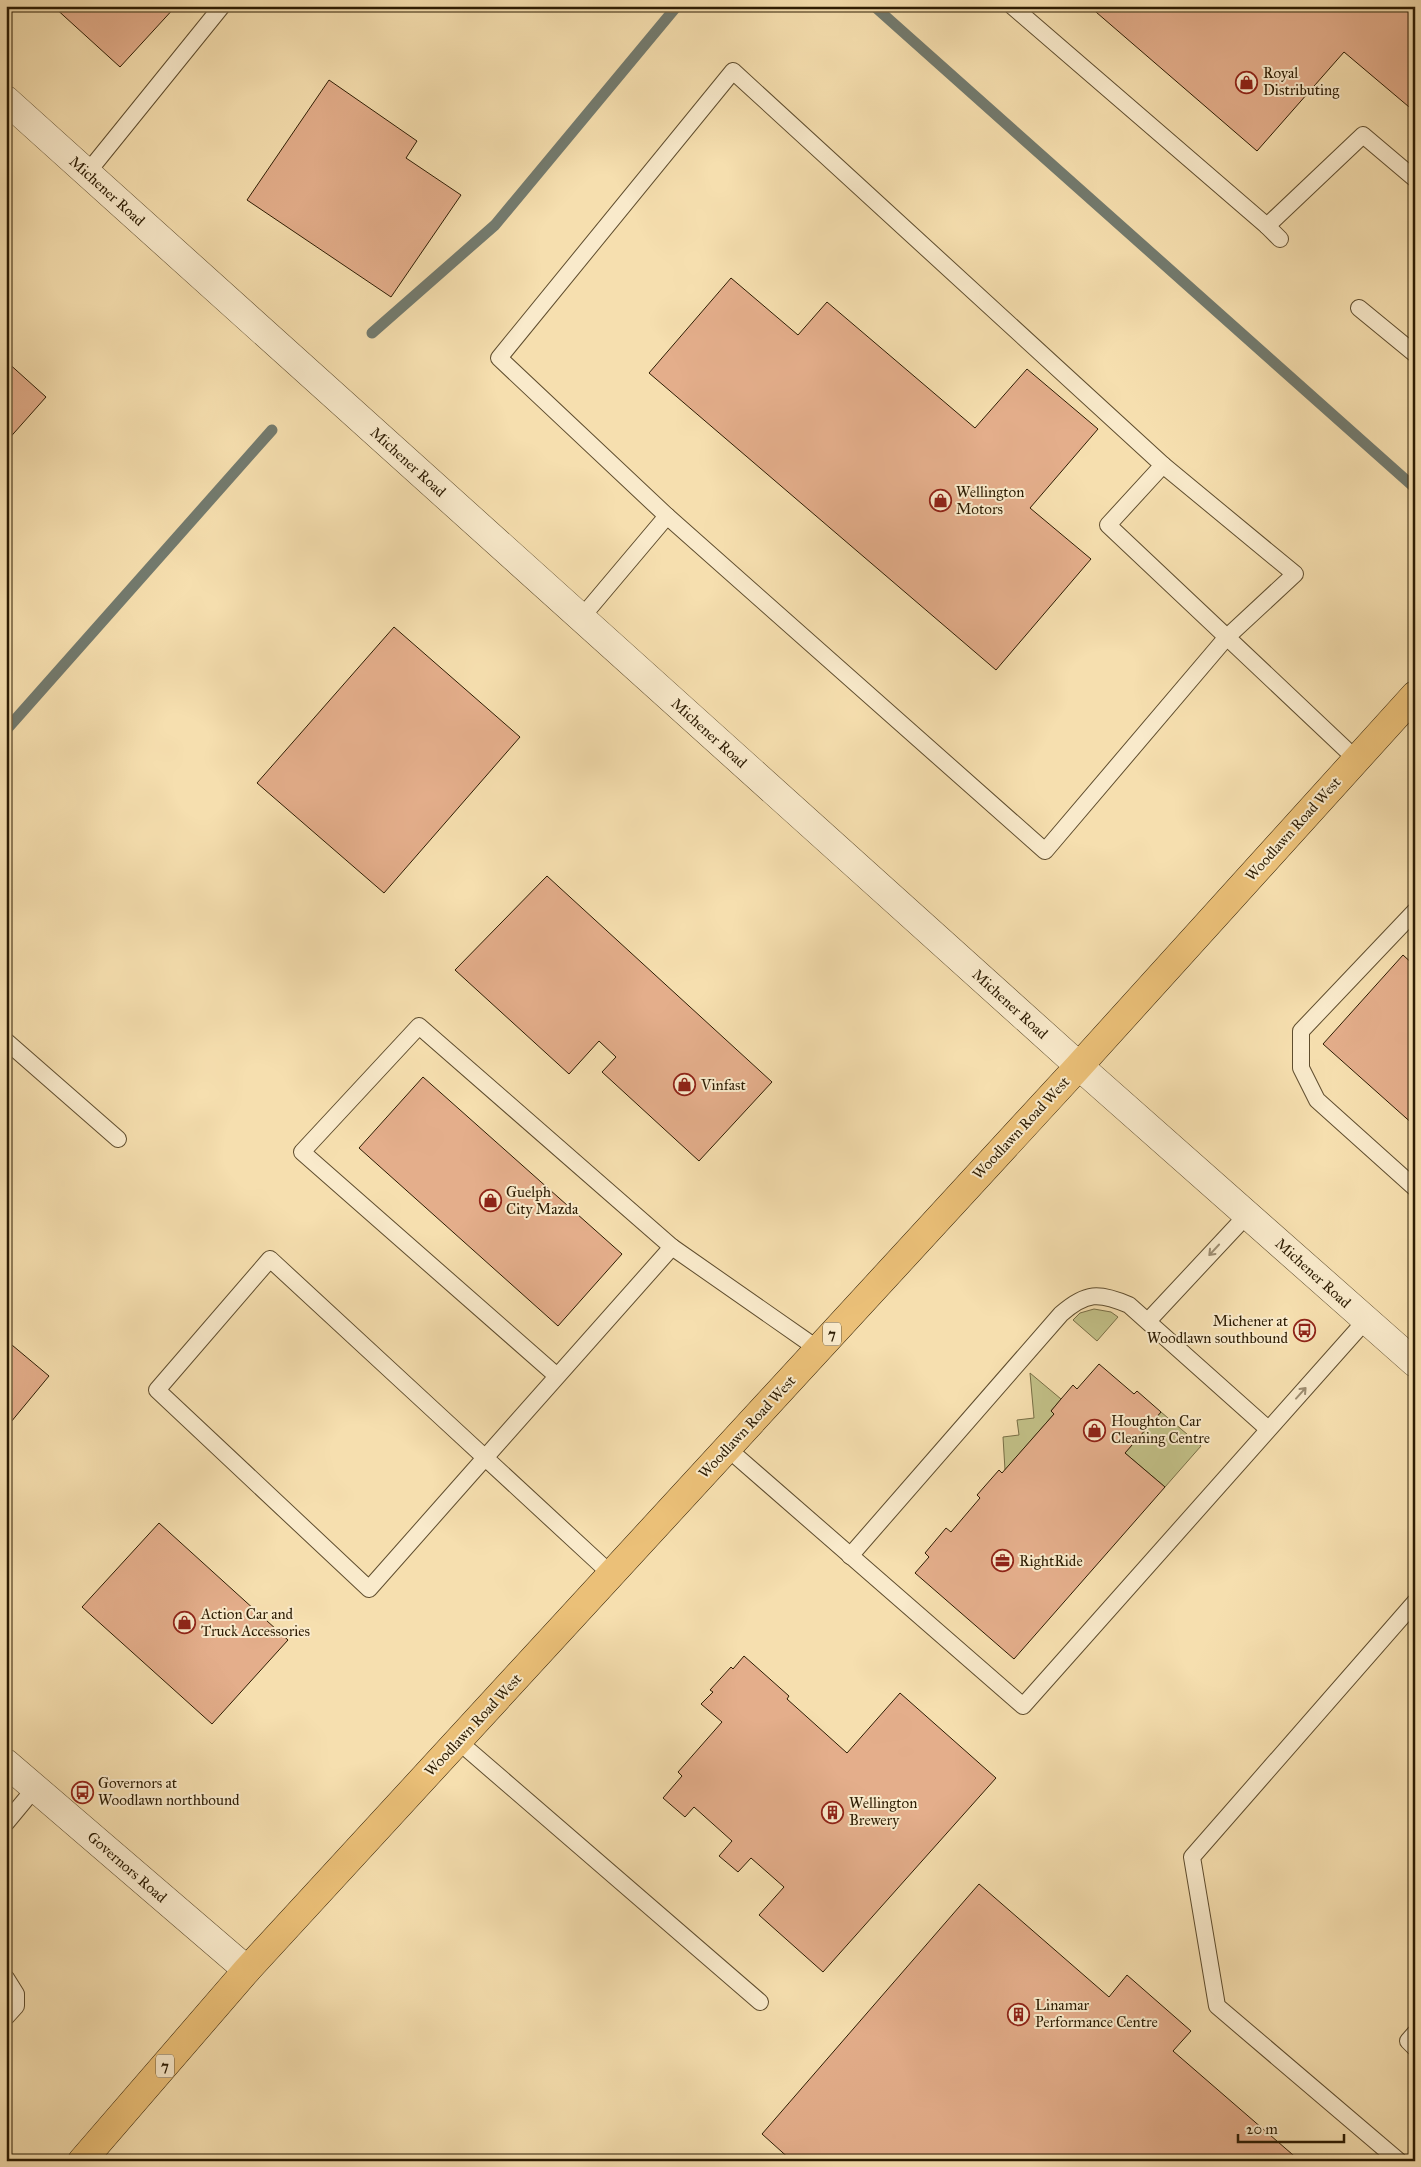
<svg xmlns="http://www.w3.org/2000/svg" width="1421" height="2167" font-family="'IM FELL Great Primer',serif">
  <rect width="100%" height="100%" fill="#f6dfaf"/>
  <filter id="stains"><feTurbulence type="fractalNoise" baseFrequency=".004" numOctaves="4"/><feColorMatrix values="0 0 0 0 .2 0 0 0 0 .09 0 0 0 0 .02 0 0 0 .5 -.17"/></filter>
  <radialGradient id="worn" r=".72"><stop offset=".6" stop-color="#630" stop-opacity="0"/><stop offset="1" stop-color="#630" stop-opacity=".3"/></radialGradient>
  <g fill="#c2c087" stroke="#786e45">
    <path d="M 1094,1309 L 1111,1312 L 1118,1317 L 1097,1341 L 1073,1320 L 1080,1313 Z"/>
    <path d="M 1030,1373 L 1061,1399 L 1051,1411 L 1054,1414 L 1005,1470 L 1003,1437 L 1019,1435 L 1017,1420 L 1034,1418 Z"/>
    <path d="M 1161,1412 L 1201,1446 L 1165,1487 L 1125,1453 Z"/>
  </g>
  <g fill="none" stroke-linecap="round" stroke-linejoin="round">
    <g stroke="#737b6f" stroke-width="11">
      <path d="M 874,6 L 1415,488"/>
      <path d="M 372,333 L 495,225 L 677,6"/>
      <path d="M 6,730 L 272,430"/>
    </g>
  </g>
  <g fill="#e4ae8b" stroke="#2d1c03">
    <path d="M 53,6 L 176,6 L 120,67 Z"/>
    <path d="M 1089,6 L 1415,6 L 1415,112 L 1344,52 L 1257,151 Z"/>
    <path d="M 329,80 L 417,141 L 406,158 L 461,195 L 391,297 L 247,200 Z"/>
    <path d="M 731,278 L 798,335 L 827,302 L 975,428 L 1027,369 L 1098,429 L 1030,508 L 1091,559 L 996,670 L 649,373 Z"/>
    <path d="M 6,361 L 46,397 L 6,442 Z"/>
    <path d="M 394,627 L 520,737 L 384,893 L 257,783 Z"/>
    <path d="M 547,876 L 772,1082 L 699,1161 L 602,1072 L 616,1057 L 599,1041 L 569,1074 L 455,970 Z"/>
    <path d="M 1403,955 L 1415,966 L 1415,1126 L 1323,1044 Z"/>
    <path d="M 423,1077 L 622,1254 L 558,1326 L 359,1148 Z"/>
    <path d="M 6,1340 L 49,1376 L 6,1428 Z"/>
    <path d="M 1099,1364 L 1134,1394 L 1137,1391 L 1161,1412 L 1125,1453 L 1165,1487 L 1014,1659 L 915,1573 L 929,1557 L 925,1553 L 946,1528 L 951,1532 L 980,1498 L 977,1495 L 999,1470 L 1002,1473 L 1054,1414 L 1051,1411 L 1061,1399 L 1073,1385 L 1077,1389 Z"/>
    <path d="M 159,1523 L 288,1640 L 212,1724 L 82,1607 Z"/>
    <path d="M 744,1656 L 789,1696 L 787,1699 L 847,1753 L 900,1693 L 996,1778 L 823,1972 L 759,1915 L 784,1887 L 751,1858 L 738,1872 L 719,1856 L 732,1841 L 694,1807 L 685,1817 L 663,1798 L 682,1776 L 678,1772 L 722,1722 L 701,1704 L 713,1692 L 710,1690 L 731,1667 L 733,1669 Z"/>
    <path d="M 979,1884 L 1109,1997 L 1127,1975 L 1191,2031 L 1173,2051 L 1300,2161 L 792,2161 L 762,2134 Z"/>
  </g>
  <g fill="none" stroke-linecap="round" stroke-linejoin="round">
    <defs>
      <g id="lane">
        <path d="M 1012,6 L 1267,226 L 1363,135 L 1415,179"/>
        <path d="M 87,173 L 222,6"/>
        <path d="M 1267,226 L 1280,239"/>
        <path d="M 1359,308 L 1415,354"/>
        <path d="M 667,516 L 1045,851 L 1226,638 L 1295,574 L 1163,465"/>
        <path d="M 581,618 L 667,516 L 499,358 L 733,71 L 1163,465 L 1108,525 L 1356,759"/>
        <path d="M 1415,911 L 1301,1031 L 1301,1068 L 1317,1100 L 1415,1188"/>
        <path d="M 6,1041 L 118,1139"/>
        <path d="M 672,1247 L 818,1349"/>
        <path d="M 1148,1321 L 1247,1215"/>
        <path d="M 557,1376 L 302,1152 L 419,1026 L 672,1247 C 571,1360 470,1475 369,1589 L 157,1390 L 270,1259 C 383,1364 498,1469 611,1574"/>
        <path d="M 727,1448 L 1023,1706 L 1366,1320"/>
        <path d="M 850,1556 L 1061,1314 C 1086,1292 1099,1292 1129,1305 L 1268,1429"/>
        <path d="M 458,1741 L 760,2002"/>
        <path d="M 6,1823 L 35,1788"/>
        <path d="M 6,1978 L 16,1994 L 16,2006 L 6,2017"/>
        <path d="M 1415,2033 L 1408,2041 L 1415,2048"/>
        <path d="M 1399,2161 L 1217,2006 L 1192,1857 L 1415,1602"/>
      </g>
      <g id="street">
        <path d="M 6,100 L 1079,1066 L 1415,1363"/>
        <path d="M 6,1763 L 247,1970"/>
      </g>
      <path id="primary" d="M 82,2161 L 247,1970 L 1079,1066 L 1415,695"/>
    </defs>
    <use href="#lane" stroke="#5f4d2e" stroke-width="18"/>
    <use href="#street" stroke="#5f4d2e" stroke-width="29"/>
    <use href="#primary" stroke="#2d1c03" stroke-width="29"/>
    <use href="#lane" stroke="#f9eacb" stroke-width="16"/>
    <use href="#street" stroke="#f9eacb" stroke-width="28"/>
    <use href="#primary" stroke="#ebc078" stroke-width="28"/>
  </g>
  <defs><path id="oneway-shaft" d="M-6 0H5M1.5-3L5.5 0L1.5 3" fill="none" stroke-width="1.6" stroke-linecap="round" stroke-linejoin="round" transform="scale(1.25)"/></defs>
  <g stroke="#9d8d71">
    <use href="#oneway-shaft" transform="translate(1214 1250) rotate(133)"/>
    <use href="#oneway-shaft" transform="translate(1301 1393) rotate(-48)"/>
  </g>
  <defs>
    <symbol id="shop-ring" viewBox="-11 -11 22 22"><circle r="9.5" fill="#f9eacb" stroke="#8f2418" stroke-width="1.5"/><path d="M-5-2.5h2.3a2.7 3.5 0 0 1 5.4 0H5L5.5 6h-11ZM-1.5-2.5h3a1.5 2.3 0 0 0-3 0Z" fill="#8f2418"/></symbol>
    <symbol id="bus-ring" viewBox="-11 -11 22 22"><circle r="9.5" fill="#f9eacb" stroke="#8f2418" stroke-width="1.5"/><path d="M-5-6H5V4H4V6H2V4H-2V6H-4V4H-5ZM-3.5-4V0h7V-4ZM-3.5 1.2v1.5H-2V1.2ZM2 1.2v1.5H3.5V1.2Z" fill="#8f2418"/></symbol>
    <symbol id="office-ring" viewBox="-11 -11 22 22"><circle r="9.5" fill="#f9eacb" stroke="#8f2418" stroke-width="1.5"/><path d="M-6-3h4V-5.5h4V-3h4V5H-6ZM-1-4.5V-3h2v-1.5ZM-6 0V1H6V0Z" fill="#8f2418"/></symbol>
    <symbol id="building-ring" viewBox="-11 -11 22 22"><circle r="9.5" fill="#f9eacb" stroke="#8f2418" stroke-width="1.5"/><path d="M-4-6H4V6H1V3H-1V6H-4ZM-2.5-4.3h1.7v1.8h-1.7ZM.8-4.3h1.7v1.8H.8ZM-2.5-1h1.7V.8h-1.7ZM.8-1h1.7V.8H.8Z" fill="#8f2418"/></symbol>
  </defs>
  <g fill-rule="evenodd">
    <use href="#shop-ring" x="1234" y="70" width="25" height="25"/>
    <use href="#shop-ring" x="928" y="488" width="25" height="25"/>
    <use href="#shop-ring" x="672" y="1072" width="25" height="25"/>
    <use href="#shop-ring" x="478" y="1188" width="25" height="25"/>
    <use href="#bus-ring" x="1292" y="1318" width="25" height="25"/>
    <use href="#shop-ring" x="1082" y="1418" width="25" height="25"/>
    <use href="#office-ring" x="990" y="1548" width="25" height="25"/>
    <use href="#shop-ring" x="172" y="1610" width="25" height="25"/>
    <use href="#bus-ring" x="70" y="1780" width="25" height="25"/>
    <use href="#building-ring" x="820" y="1800" width="25" height="25"/>
    <use href="#building-ring" x="1006" y="2002" width="25" height="25"/>
  </g>
  <g text-anchor="middle" dominant-baseline="central" stroke-width="4" stroke-linejoin="round" paint-order="stroke">
    <g fill="#f9eacb" stroke="#6a5a3f" stroke-width="1">
      <rect x="823" y="1322.5" width="18" height="23" rx="4"/>
      <rect x="156" y="2054.5" width="18" height="23" rx="4"/>
    </g>
    <g font-size="14" font-weight="bold" fill="#2d1c03">
      <text x="832" y="1334">7</text>
      <text x="165" y="2066">7</text>
    </g>
    <g font-size="15" fill="#2d1c03" stroke="#f9eacb" text-anchor="start">
      <text x="1263" y="73">Royal<tspan x="1263" dy="17">Distributing</tspan></text>
      <text x="956" y="492">Wellington<tspan x="956" dy="17">Motors</tspan></text>
      <text x="701" y="1085">Vinfast</text>
      <text x="506" y="1192">Guelph<tspan x="506" dy="17">City Mazda</tspan></text>
      <text x="1288" y="1321" text-anchor="end">Michener at<tspan x="1288" dy="17">Woodlawn southbound</tspan></text>
      <text x="1111" y="1421">Houghton Car<tspan x="1111" dy="17">Cleaning Centre</tspan></text>
      <text x="1019" y="1561">RightRide</text>
      <text x="201" y="1614">Action Car and<tspan x="201" dy="17">Truck Accessories</tspan></text>
      <text x="98" y="1783">Governors at<tspan x="98" dy="17">Woodlawn northbound</tspan></text>
      <text x="849" y="1803">Wellington<tspan x="849" dy="17">Brewery</tspan></text>
      <text x="1035" y="2005">Linamar<tspan x="1035" dy="17">Performance Centre</tspan></text>
    </g>
    <g font-size="15" fill="#2d1c03" stroke="#f9eacb">
      <text transform="translate(107 191) rotate(42)">Michener Road</text>
      <text transform="translate(408 462) rotate(42)">Michener Road</text>
      <text transform="translate(709 733) rotate(42)">Michener Road</text>
      <text transform="translate(1293 829) rotate(-48)">Woodlawn Road West</text>
      <text transform="translate(1010 1004) rotate(42)">Michener Road</text>
      <text transform="translate(1021 1128) rotate(-47)">Woodlawn Road West</text>
      <text transform="translate(1313 1273) rotate(42)">Michener Road</text>
      <text transform="translate(747 1427) rotate(-47)">Woodlawn Road West</text>
      <text transform="translate(473 1725) rotate(-47)">Woodlawn Road West</text>
      <text transform="translate(127 1867) rotate(41)">Governors Road</text>
    </g>
  </g>
  <rect width="1421" height="2167" fill="none" stroke="#f6dfaf" stroke-width="25"/>
  <rect x="8" y="8" width="1406" height="2152" fill="none" stroke="#2d1c03" stroke-width="2.5"/>
  <rect x="12" y="12" width="1396" height="2142" fill="none" stroke="#2d1c03"/>
  <path d="M1238 2134v8h106v-8" fill="none" stroke="#2d1c03" stroke-width="2.5"/>
  <text x="1246" y="2134" font-size="15" fill="#2d1c03" stroke="#f9eacb" stroke-width="4" paint-order="stroke">20 m</text>
  <rect width="100%" height="100%" filter="url(#stains)"/>
  <rect width="100%" height="100%" fill="url(#worn)"/>
</svg>
